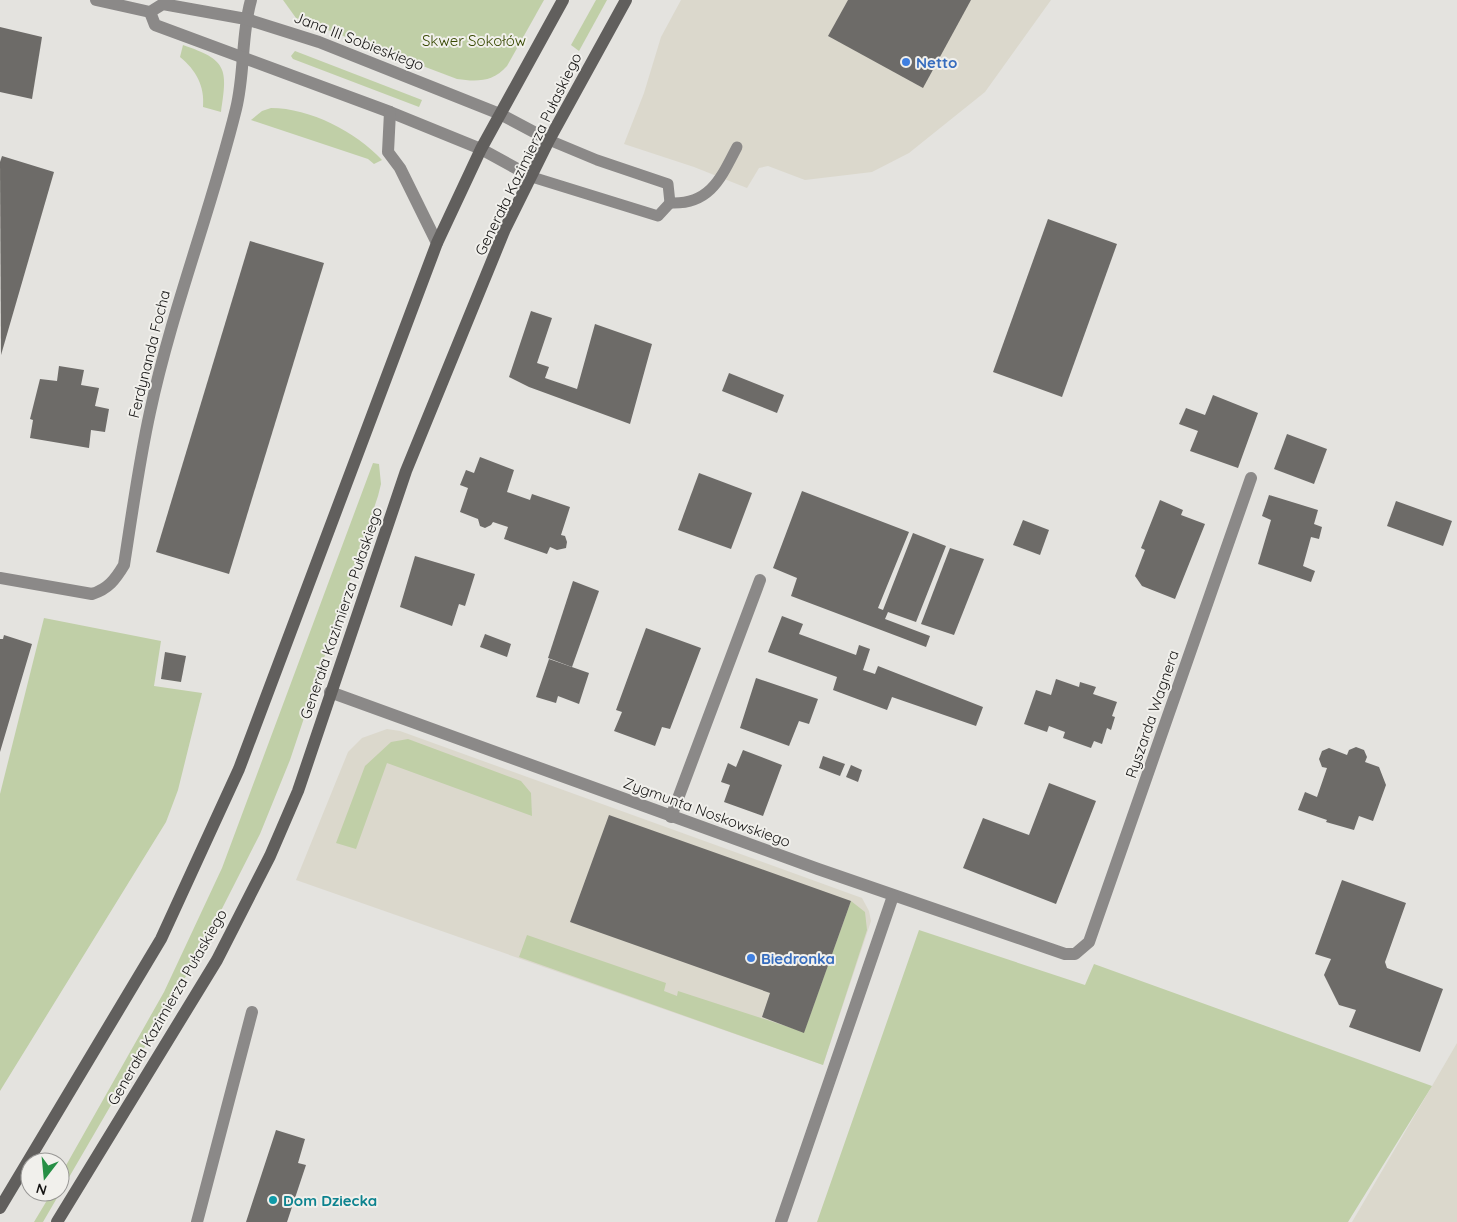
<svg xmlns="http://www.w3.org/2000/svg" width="1457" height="1222" font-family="Quicksand,sans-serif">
  <rect width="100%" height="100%" fill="#e4e3df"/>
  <g fill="#dbd8cc">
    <path d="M 681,0 L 1051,0 L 985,92 L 909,153 L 872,172 L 805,180 L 768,166 L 759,168 L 747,188 L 694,167 L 624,144 L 644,93 L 661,37 Z"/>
    <path d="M 387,729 L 400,731 L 862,898 L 869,911 L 871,921 L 823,1065 L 296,880 L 348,752 L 362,738 Z"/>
    <path d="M 1457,1043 L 1457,1222 L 1352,1222 L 1432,1086 Z"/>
  </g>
  <g fill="#c0cfa7">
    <path d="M 283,0 L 544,0 L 507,66 C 493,82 477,82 457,79 L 296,18 Z"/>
    <path d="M 596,0 L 607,0 L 579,51 L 571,45 Z"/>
    <path d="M 183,45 C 227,60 228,68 221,112 L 203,107 C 205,86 196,70 180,57 Z"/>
    <path d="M 295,51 L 422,100 L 419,107 L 293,59 L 291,56 Z"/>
    <path d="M 271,108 C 310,108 356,132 382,160 L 374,164 L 368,159 L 251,120 L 262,111 Z"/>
    <path d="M 373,463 L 379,464 L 381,484 L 378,496 L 290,760 L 260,834 L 200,952 L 43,1222 L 34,1222 L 52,1192 L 60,1192 L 60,1176 L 164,992 L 222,868 Z"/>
    <path d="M 44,618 L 161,641 L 154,686 L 202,693 L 178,790 L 166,822 L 0,1091 L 0,794 Z"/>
    <path d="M 408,739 L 521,781 L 531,793 L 532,816 L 387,763 L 356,849 L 336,843 L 365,766 L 391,742 Z"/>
    <path d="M 851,901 L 865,912 L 867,930 L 823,1065 L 519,957 L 527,935 L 666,983 L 664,991 L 677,996 L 678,991 L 804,1032 Z"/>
    <path d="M 919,930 L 1085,985 L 1094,964 L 1432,1086 L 1348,1222 L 817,1222 Z"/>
  </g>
  <g fill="#6d6b68">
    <path d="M 848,0 L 971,0 L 923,88 L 828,36 Z"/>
    <path d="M 0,27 L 42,37 L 32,99 L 0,92 Z"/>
    <path d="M 2,156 L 54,172 L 1,355 L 0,162 Z"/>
    <path d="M 1048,219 L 1117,244 L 1062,397 L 993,372 Z"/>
    <path d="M 250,241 L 324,263 L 229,574 L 156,552 Z"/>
    <path d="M 531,311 L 552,318 L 537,363 L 549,367 L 545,378 L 577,389 L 595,324 L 652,344 L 630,424 L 529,387 L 509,377 Z"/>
    <path d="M 59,366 L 84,370 L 81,385 L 99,388 L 95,406 L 109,409 L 105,432 L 91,430 L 89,448 L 30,438 L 33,420 L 30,419 L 40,379 L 57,381 Z"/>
    <path d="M 729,373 L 784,395 L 777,413 L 722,391 Z"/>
    <path d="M 1213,395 L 1258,413 L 1238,468 L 1190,451 L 1198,431 L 1179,424 L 1186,408 L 1205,415 Z"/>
    <path d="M 1287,434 L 1327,449 L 1314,484 L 1274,469 Z"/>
    <path d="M 480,457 L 514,470 L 507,492 L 530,500 L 532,494 L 570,507 L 561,535 L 565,536 L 567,542 L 566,548 L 557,550 L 550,547 L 547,554 L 504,539 L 508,527 L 493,522 L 491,525 L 485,528 L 480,526 L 478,519 L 460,512 L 468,488 L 460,485 L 466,470 L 474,473 Z"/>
    <path d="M 699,473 L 752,493 L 731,549 L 678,530 Z"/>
    <path d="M 802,491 L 909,532 L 878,608 L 883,610 L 913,533 L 946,546 L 916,622 L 888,612 L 885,619 L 930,636 L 926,647 L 791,596 L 797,578 L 773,568 Z"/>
    <path d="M 1269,495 L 1318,510 L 1314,524 L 1322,527 L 1319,539 L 1311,537 L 1303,566 L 1315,571 L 1311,582 L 1258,564 L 1271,520 L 1262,516 Z"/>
    <path d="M 1160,500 L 1183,510 L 1181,515 L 1205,524 L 1175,599 L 1142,586 L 1135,576 L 1145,550 L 1141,548 Z"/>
    <path d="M 1396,501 L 1452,521 L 1443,546 L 1387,526 Z"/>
    <path d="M 1023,520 L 1049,530 L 1040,555 L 1013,545 Z"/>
    <path d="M 950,548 L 984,559 L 954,635 L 921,624 Z"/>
    <path d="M 415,556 L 475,574 L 465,606 L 459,604 L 452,626 L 400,607 Z"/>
    <path d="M 573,581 L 599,591 L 572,667 L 548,658 Z"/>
    <path d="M 782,616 L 803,624 L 799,634 L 856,655 L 859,645 L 870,649 L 863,670 L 875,674 L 878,666 L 983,707 L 976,726 L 892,697 L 887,710 L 833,690 L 837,677 L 768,652 Z"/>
    <path d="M 646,628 L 701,648 L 670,729 L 662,727 L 655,746 L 614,731 L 622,712 L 616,710 Z"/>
    <path d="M 485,634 L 511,644 L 507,657 L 480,647 Z"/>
    <path d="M 4,635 L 32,644 L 0,752 L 0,639 L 3,639 Z"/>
    <path d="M 165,652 L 186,656 L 181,682 L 161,679 Z"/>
    <path d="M 549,659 L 589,673 L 579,704 L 558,696 L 556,703 L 536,697 Z"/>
    <path d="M 756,678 L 818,699 L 809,724 L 799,721 L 789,746 L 740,728 Z"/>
    <path d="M 1056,679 L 1079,687 L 1080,682 L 1096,687 L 1093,694 L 1117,702 L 1112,716 L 1115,717 L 1111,730 L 1107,728 L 1102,744 L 1094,741 L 1091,748 L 1063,738 L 1065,732 L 1049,726 L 1047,732 L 1024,724 L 1036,690 L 1051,695 Z"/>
    <path d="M 1356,747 L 1364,750 L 1367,757 L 1365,762 L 1379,767 L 1386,785 L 1373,821 L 1359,816 L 1354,830 L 1326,822 L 1327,820 L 1298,810 L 1305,792 L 1317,797 L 1327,768 L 1322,767 L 1319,759 L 1322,751 L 1329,748 L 1347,755 L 1349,750 Z"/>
    <path d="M 743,750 L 782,765 L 763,816 L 724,802 L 730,785 L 721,782 L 728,763 L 736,767 Z"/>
    <path d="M 823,756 L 845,764 L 840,776 L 819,768 Z"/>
    <path d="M 851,765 L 862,770 L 858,782 L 846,777 Z"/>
    <path d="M 1049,783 L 1096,801 L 1056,904 L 963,868 L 983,818 L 1029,835 Z"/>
    <path d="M 609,815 L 851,901 L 804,1033 L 762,1017 L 770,993 L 570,922 Z"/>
    <path d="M 1342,880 L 1406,903 L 1385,962 L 1387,968 L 1443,989 L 1420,1052 L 1349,1027 L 1356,1010 L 1339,1005 L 1324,975 L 1331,959 L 1315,954 Z"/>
    <path d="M 276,1130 L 305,1139 L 298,1163 L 306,1165 L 287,1222 L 246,1222 Z"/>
  </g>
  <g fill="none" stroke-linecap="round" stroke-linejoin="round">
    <g stroke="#8b8988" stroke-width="11">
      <path d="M 549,140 L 597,160 L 668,184 L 670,203"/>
      <path d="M 532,177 L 658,216 L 670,203"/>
      <path d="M 670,203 C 710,205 721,178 737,147"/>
    </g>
    <g stroke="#8b8988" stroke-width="12">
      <path d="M 0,578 L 92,594 C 108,589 115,580 124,565 C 132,514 139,462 150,412 C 172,309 211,211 236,109 C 245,73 241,35 251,0"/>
      <path d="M 330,692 L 818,869 L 1065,954 L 1075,954 L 1089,942 L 1251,478"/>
      <path d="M 671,817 L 760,580"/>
      <path d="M 197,1222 L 252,1012"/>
      <path d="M 781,1222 L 893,896"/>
    </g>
    <g stroke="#8b8988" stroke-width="12">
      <path d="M 96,0 L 150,12 L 163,4 L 246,19 L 319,42 L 500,114 L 549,140"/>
      <path d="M 150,12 L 155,25 L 390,112 L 481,149 L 532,177"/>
      <path d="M 390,112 L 388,152 L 400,168 L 437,243"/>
    </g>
    <g stroke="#615f5d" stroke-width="12">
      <path d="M 0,1208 L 161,939 L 239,769 L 437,243 L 481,149 L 563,0"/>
      <path d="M 57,1222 L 217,960 L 270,856 L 298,791 L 406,471 L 505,229 L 549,140 L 626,0"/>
    </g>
  </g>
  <g fill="#3f7fe0" stroke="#f1f0ec" stroke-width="2">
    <circle cx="906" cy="62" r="5"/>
    <circle cx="751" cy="958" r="5"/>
  </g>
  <circle fill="#0f9aa8" stroke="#f1f0ec" stroke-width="2" cx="273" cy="1200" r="5"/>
  <g text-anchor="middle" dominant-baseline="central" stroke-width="4" stroke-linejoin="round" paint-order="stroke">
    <g font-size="15" fill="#3a4b05" stroke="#f1f0ec">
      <text x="474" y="40">Skwer Sokołów</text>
    </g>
    <g font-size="15" fill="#161514" stroke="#f1f0ec">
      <text transform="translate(359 41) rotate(21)">Jana III Sobieskiego</text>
      <text transform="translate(528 154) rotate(-64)">Generała Kazimierza Pułaskiego</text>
      <text transform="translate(149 354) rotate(-76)">Ferdynanda Focha</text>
      <text transform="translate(341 613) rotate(-71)">Generała Kazimierza Pułaskiego</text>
      <text transform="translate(1152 714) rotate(-71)">Ryszarda Wagnera</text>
      <text transform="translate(707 812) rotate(20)">Zygmunta Noskowskiego</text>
      <text transform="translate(167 1007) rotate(-60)">Generała Kazimierza Pułaskiego</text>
    </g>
    <g font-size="15" font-weight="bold" fill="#366cbe" stroke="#f1f0ec" text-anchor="start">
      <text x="916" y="62">Netto</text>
      <text x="761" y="958">Biedronka</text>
    </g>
    <g font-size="15" font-weight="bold" fill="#0d838f" stroke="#f1f0ec" text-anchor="start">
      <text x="283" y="1200">Dom Dziecka</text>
    </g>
  </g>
  <g transform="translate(45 1177) rotate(196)"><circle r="24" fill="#f1f0ec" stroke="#999896"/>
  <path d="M0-4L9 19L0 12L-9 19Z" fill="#278f45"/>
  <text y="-8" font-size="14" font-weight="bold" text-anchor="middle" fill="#161514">N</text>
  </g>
</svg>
